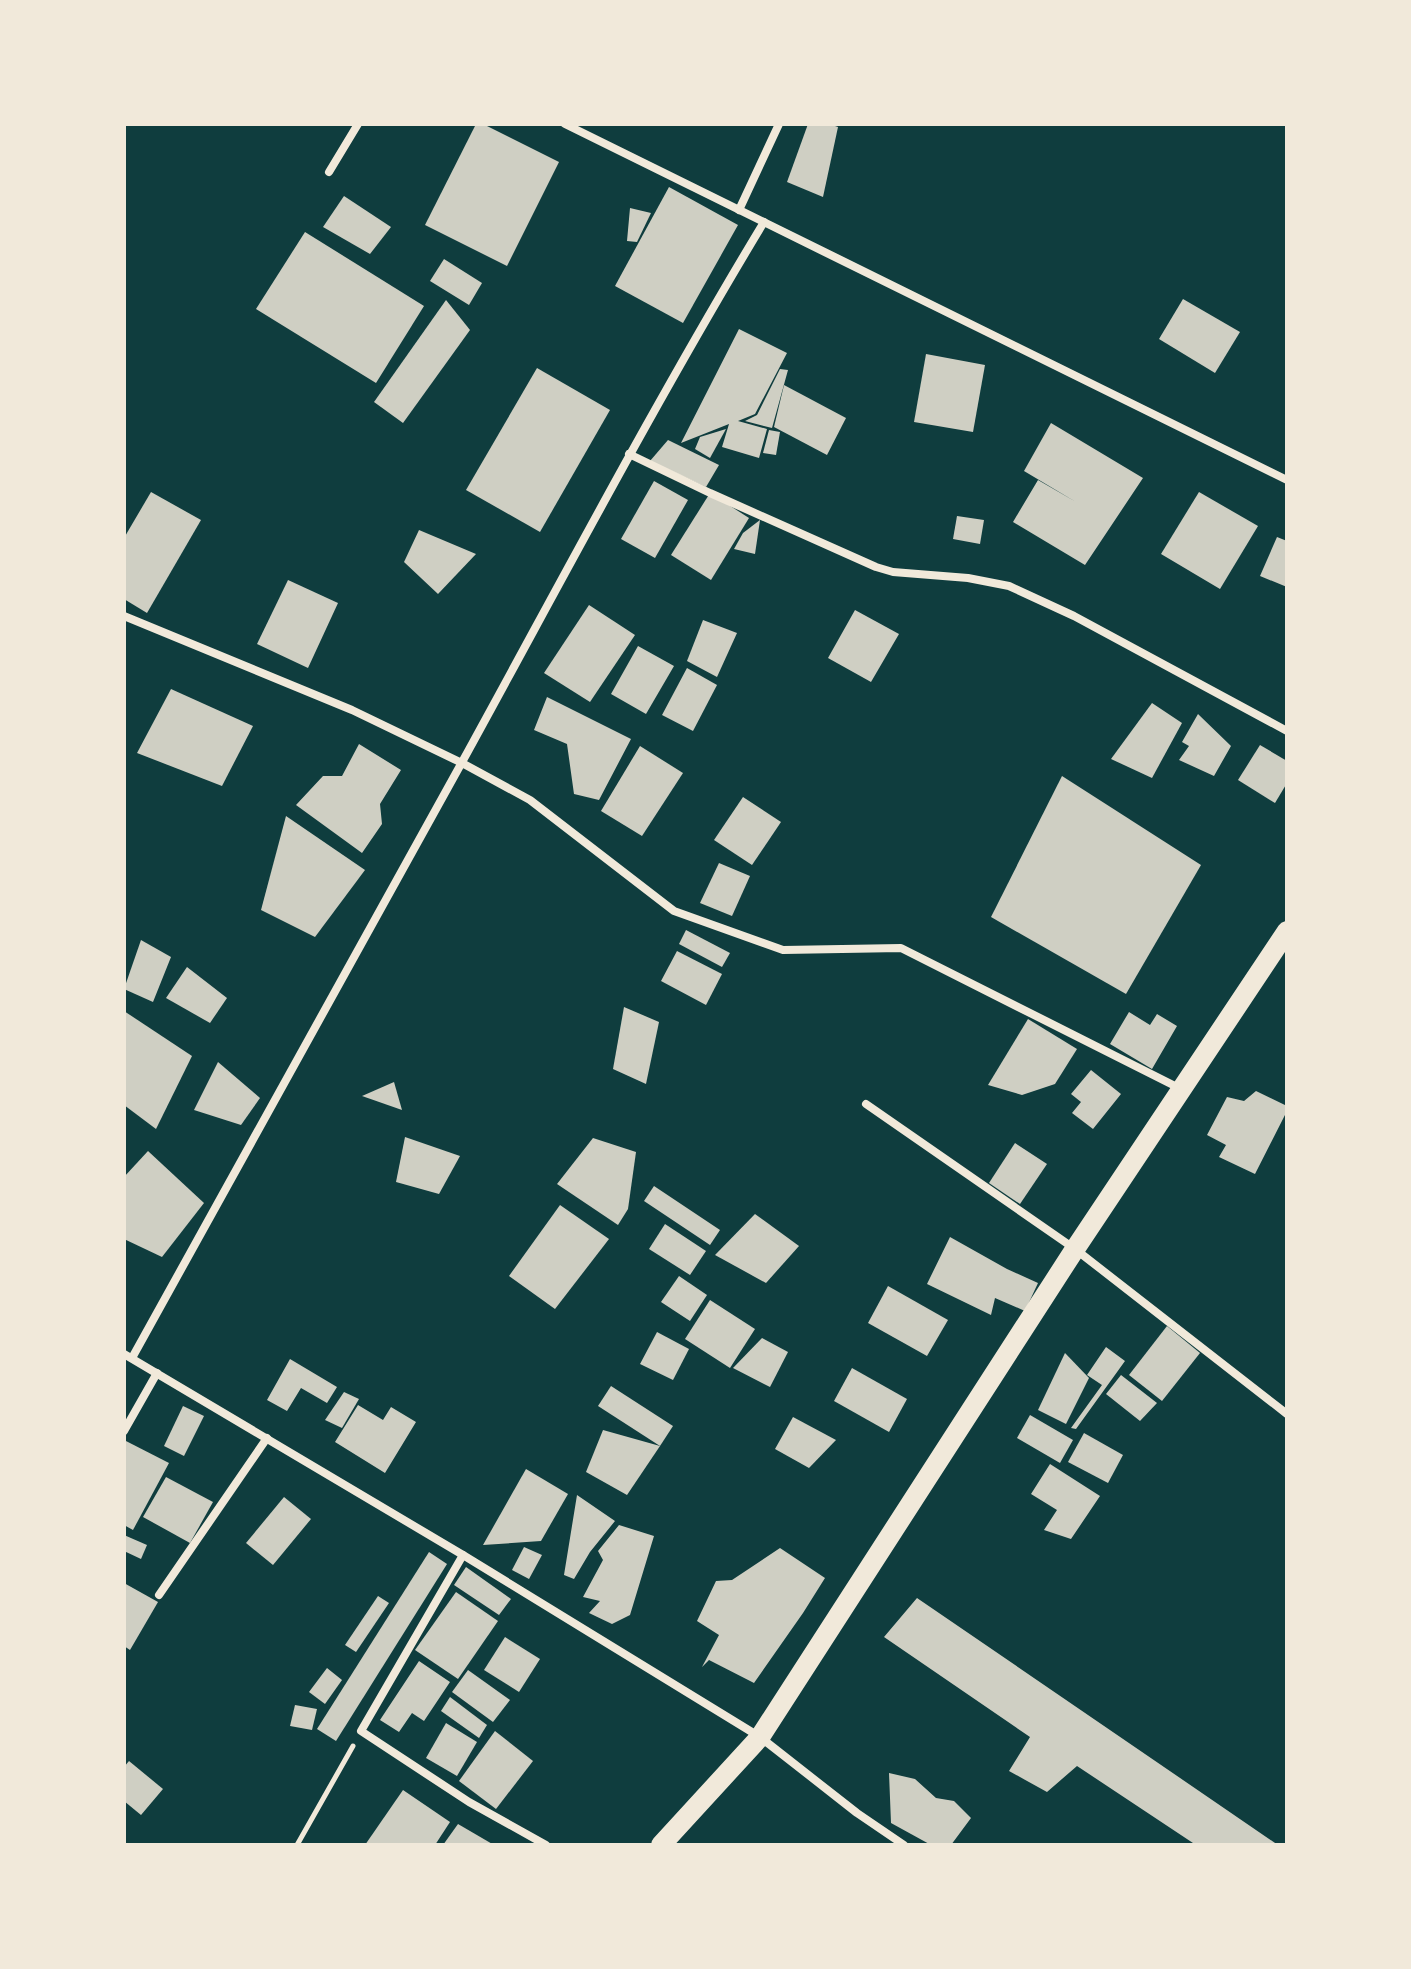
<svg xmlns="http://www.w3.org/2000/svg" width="1411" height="1969" font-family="'Libre Baskerville',serif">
  <rect width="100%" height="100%" fill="#0f3d3e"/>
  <g fill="#cfcfc3">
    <path d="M 476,124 L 483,124 L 559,162 L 507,266 L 425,225 Z"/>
    <path d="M 808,124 L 829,124 L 838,127 L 823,197 L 787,182 Z"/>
    <path d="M 669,187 L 738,225 L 683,323 L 615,286 Z"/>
    <path d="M 344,196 L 391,227 L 370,254 L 323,227 Z"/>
    <path d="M 630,208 L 651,213 L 637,242 L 627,241 Z"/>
    <path d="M 305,232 L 424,306 L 376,383 L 256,309 Z"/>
    <path d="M 444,259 L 482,283 L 469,305 L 430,281 Z"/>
    <path d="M 1183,299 L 1240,332 L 1215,373 L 1159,339 Z"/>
    <path d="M 446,300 L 470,330 L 403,423 L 374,402 Z"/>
    <path d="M 739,329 L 787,353 L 755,414 L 738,421 L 767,429 L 759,458 L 722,447 L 729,424 L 681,443 Z"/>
    <path d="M 926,354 L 985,365 L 973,432 L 914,422 Z"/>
    <path d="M 537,368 L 610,410 L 540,532 L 466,490 Z"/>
    <path d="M 780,369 L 788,370 L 772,428 L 745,421 L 757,415 Z"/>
    <path d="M 784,385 L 846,418 L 827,455 L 774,427 Z"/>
    <path d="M 1051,423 L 1143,478 L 1085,565 L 1013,522 L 1038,480 L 1076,502 L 1024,471 Z"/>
    <path d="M 726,429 L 710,458 L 695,449 L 700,437 Z"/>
    <path d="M 769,430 L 780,432 L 776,455 L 763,453 Z"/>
    <path d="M 668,440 L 719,465 L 706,487 L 650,461 Z"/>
    <path d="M 654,481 L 688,500 L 655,558 L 621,539 Z"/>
    <path d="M 151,492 L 201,520 L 147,613 L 124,599 L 124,538 Z"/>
    <path d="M 1199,492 L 1258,526 L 1220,589 L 1161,554 Z"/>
    <path d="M 710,493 L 749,518 L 711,580 L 671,555 Z"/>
    <path d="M 957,516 L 984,520 L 980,544 L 953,539 Z"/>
    <path d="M 760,520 L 755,554 L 734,549 L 743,533 Z"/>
    <path d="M 419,530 L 476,554 L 438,594 L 404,562 Z"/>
    <path d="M 1277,537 L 1287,541 L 1287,587 L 1260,576 Z"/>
    <path d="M 288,580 L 338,603 L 308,668 L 257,644 Z"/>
    <path d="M 589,605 L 635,635 L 590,702 L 544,673 Z"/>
    <path d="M 855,610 L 899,634 L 871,682 L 828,658 Z"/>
    <path d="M 703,620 L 737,633 L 717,677 L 687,661 Z"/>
    <path d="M 638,646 L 674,666 L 646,714 L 611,694 Z"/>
    <path d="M 687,668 L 717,685 L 693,731 L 662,715 Z"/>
    <path d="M 171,689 L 253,726 L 222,786 L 137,753 Z"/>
    <path d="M 547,697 L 631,739 L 599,800 L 574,794 L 567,744 L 534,730 Z"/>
    <path d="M 1152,703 L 1182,723 L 1152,778 L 1111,759 Z"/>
    <path d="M 1198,714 L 1231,746 L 1214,776 L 1179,760 L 1189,746 L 1182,742 Z"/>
    <path d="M 359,744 L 401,770 L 380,804 L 382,824 L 362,853 L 296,805 L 323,776 L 342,776 Z"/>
    <path d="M 1260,745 L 1287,761 L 1287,783 L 1275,803 L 1238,780 Z"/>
    <path d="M 640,746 L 683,773 L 642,836 L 601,811 Z"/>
    <path d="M 1062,776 L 1201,865 L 1126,994 L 991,917 Z"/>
    <path d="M 743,797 L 781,822 L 752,865 L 714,840 Z"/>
    <path d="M 286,816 L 365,870 L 315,937 L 261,910 Z"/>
    <path d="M 719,863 L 750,876 L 732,916 L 700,903 Z"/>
    <path d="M 686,930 L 730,953 L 722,967 L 679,944 Z"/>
    <path d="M 141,940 L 171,957 L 153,1002 L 124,989 Z"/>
    <path d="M 677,951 L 722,974 L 706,1005 L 661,981 Z"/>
    <path d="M 187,967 L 227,998 L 210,1023 L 166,998 Z"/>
    <path d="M 624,1007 L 659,1022 L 646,1084 L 613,1069 Z"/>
    <path d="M 124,1011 L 192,1056 L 156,1129 L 124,1105 Z"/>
    <path d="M 1129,1012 L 1150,1025 L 1157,1014 L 1177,1026 L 1152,1069 L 1110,1044 Z"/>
    <path d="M 1028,1019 L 1077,1049 L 1055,1084 L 1022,1095 L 988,1085 Z"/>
    <path d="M 218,1062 L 260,1098 L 241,1125 L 194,1110 Z"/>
    <path d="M 1091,1070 L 1121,1094 L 1093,1129 L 1072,1113 L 1081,1102 L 1071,1094 Z"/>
    <path d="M 394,1082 L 402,1110 L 362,1096 Z"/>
    <path d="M 1256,1091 L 1287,1106 L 1287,1111 L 1255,1174 L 1219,1157 L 1226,1145 L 1207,1135 L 1227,1097 L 1244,1101 Z"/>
    <path d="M 405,1137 L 460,1156 L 439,1194 L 396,1182 Z"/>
    <path d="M 593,1138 L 636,1152 L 628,1209 L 618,1225 L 557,1184 Z"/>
    <path d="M 1015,1143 L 1047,1164 L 1020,1204 L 989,1183 Z"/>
    <path d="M 148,1151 L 204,1203 L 162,1257 L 124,1239 L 124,1177 Z"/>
    <path d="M 654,1186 L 720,1230 L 710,1245 L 644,1201 Z"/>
    <path d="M 560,1205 L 609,1239 L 555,1309 L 509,1276 Z"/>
    <path d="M 755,1214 L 799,1246 L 766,1283 L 715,1255 Z"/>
    <path d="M 665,1224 L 706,1251 L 690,1275 L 649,1249 Z"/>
    <path d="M 950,1237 L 1007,1269 L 1038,1283 L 1025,1311 L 995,1298 L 991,1315 L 927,1284 Z"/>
    <path d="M 679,1276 L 707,1295 L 690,1321 L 661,1302 Z"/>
    <path d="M 888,1286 L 948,1320 L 927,1356 L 868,1323 Z"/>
    <path d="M 710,1300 L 755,1329 L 730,1368 L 685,1339 Z"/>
    <path d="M 1167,1326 L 1200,1353 L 1162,1401 L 1129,1375 Z"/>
    <path d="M 657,1332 L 689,1349 L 673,1380 L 640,1364 Z"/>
    <path d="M 762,1338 L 788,1352 L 770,1387 L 733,1368 Z"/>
    <path d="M 1106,1347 L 1125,1361 L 1076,1429 L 1071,1428 L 1102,1385 L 1087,1375 Z"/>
    <path d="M 1065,1353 L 1089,1378 L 1066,1424 L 1038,1410 Z"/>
    <path d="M 290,1359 L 337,1387 L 327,1403 L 301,1388 L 287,1411 L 267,1400 Z"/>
    <path d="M 852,1368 L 907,1399 L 889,1432 L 834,1401 Z"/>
    <path d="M 1121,1375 L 1157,1403 L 1140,1421 L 1106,1394 Z"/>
    <path d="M 611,1386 L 673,1426 L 660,1446 L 598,1406 Z"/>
    <path d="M 344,1392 L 359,1399 L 342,1428 L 325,1420 Z"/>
    <path d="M 358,1405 L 383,1420 L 391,1407 L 416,1422 L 385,1473 L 335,1442 Z"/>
    <path d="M 183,1406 L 204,1416 L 184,1456 L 164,1446 Z"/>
    <path d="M 1030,1415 L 1073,1440 L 1060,1463 L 1017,1438 Z"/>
    <path d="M 793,1417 L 836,1440 L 809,1468 L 775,1449 Z"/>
    <path d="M 603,1430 L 660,1446 L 627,1495 L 586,1472 Z"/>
    <path d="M 1084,1433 L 1123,1455 L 1108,1483 L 1068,1462 Z"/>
    <path d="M 124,1440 L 169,1463 L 133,1530 L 124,1525 Z"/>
    <path d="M 1050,1464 L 1100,1496 L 1071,1539 L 1044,1530 L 1057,1510 L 1031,1494 Z"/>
    <path d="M 526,1469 L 568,1494 L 541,1541 L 483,1545 Z"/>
    <path d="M 166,1477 L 213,1502 L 190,1543 L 143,1517 Z"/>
    <path d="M 577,1495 L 615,1521 L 590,1552 L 574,1579 L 564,1575 Z"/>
    <path d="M 284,1497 L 311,1519 L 273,1565 L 246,1543 Z"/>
    <path d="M 619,1525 L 654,1536 L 630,1615 L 612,1624 L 589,1613 L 600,1601 L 583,1597 L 603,1560 L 598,1551 Z"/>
    <path d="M 124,1535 L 147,1545 L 141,1559 L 124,1551 Z"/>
    <path d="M 524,1547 L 542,1555 L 529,1579 L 512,1570 Z"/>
    <path d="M 780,1548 L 825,1578 L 803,1613 L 754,1683 L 709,1660 L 702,1667 L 719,1635 L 697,1621 L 716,1581 L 732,1580 Z"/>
    <path d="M 429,1552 L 447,1564 L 336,1741 L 317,1729 Z"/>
    <path d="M 466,1567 L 511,1599 L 499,1615 L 454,1585 Z"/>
    <path d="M 124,1583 L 158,1602 L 130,1650 L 124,1646 Z"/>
    <path d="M 456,1592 L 498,1621 L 458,1679 L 415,1650 Z"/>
    <path d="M 378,1596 L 389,1603 L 356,1652 L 345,1645 Z"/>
    <path d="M 917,1598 L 1278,1845 L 1196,1845 L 1077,1766 L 1047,1792 L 1009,1771 L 1030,1737 L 884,1637 Z"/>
    <path d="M 505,1637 L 540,1659 L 519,1692 L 484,1670 Z"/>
    <path d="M 419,1661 L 450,1682 L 424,1721 L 412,1713 L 399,1732 L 380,1720 Z"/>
    <path d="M 327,1668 L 342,1680 L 325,1704 L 309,1692 Z"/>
    <path d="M 468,1670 L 510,1700 L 493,1722 L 452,1692 Z"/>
    <path d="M 450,1697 L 487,1725 L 479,1738 L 441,1711 Z"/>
    <path d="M 295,1705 L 317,1709 L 312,1730 L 290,1726 Z"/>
    <path d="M 446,1723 L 477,1742 L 457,1776 L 426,1758 Z"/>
    <path d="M 495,1731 L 533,1761 L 496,1809 L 459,1781 Z"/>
    <path d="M 129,1761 L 163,1789 L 141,1815 L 124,1801 L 124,1767 Z"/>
    <path d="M 889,1773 L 915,1779 L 936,1798 L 954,1801 L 971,1818 L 951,1845 L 931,1845 L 891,1823 Z"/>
    <path d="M 403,1790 L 450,1822 L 435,1845 L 365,1845 Z"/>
    <path d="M 458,1824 L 494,1845 L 443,1845 Z"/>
  </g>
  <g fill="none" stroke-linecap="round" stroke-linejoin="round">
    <path stroke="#f1e9da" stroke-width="5" d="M 297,1845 L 353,1746"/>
    <g stroke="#f1e9da" stroke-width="8">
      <path d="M 565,124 L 1287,480"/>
      <path d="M 329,172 L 358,124"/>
      <path d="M 739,210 L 779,124"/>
      <path d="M 629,454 L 710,493 L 876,567 L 893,572 L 968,578 L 1009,586 L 1074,616 L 1287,731"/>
      <path d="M 124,616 L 352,710 L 462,763 L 530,800 L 674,911 L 783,950 L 901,948 L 1181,1089"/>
      <path d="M 866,1104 L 1075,1249 L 1287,1414"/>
      <path d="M 124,1354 L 463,1555 L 760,1737 L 857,1813 L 904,1845"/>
      <path d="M 132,1358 C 242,1160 352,962 461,764 C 561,582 657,399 764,222"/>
      <path d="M 124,1431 L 157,1373"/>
      <path d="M 463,1555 L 361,1731 L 469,1802 L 546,1845"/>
      <path d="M 159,1595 L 267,1438"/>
    </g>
    <path stroke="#f1e9da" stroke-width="20" d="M 661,1845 L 760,1737 L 1075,1249 L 1287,931"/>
  </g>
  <rect width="1411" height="1969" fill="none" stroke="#f1e9da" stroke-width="252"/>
</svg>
